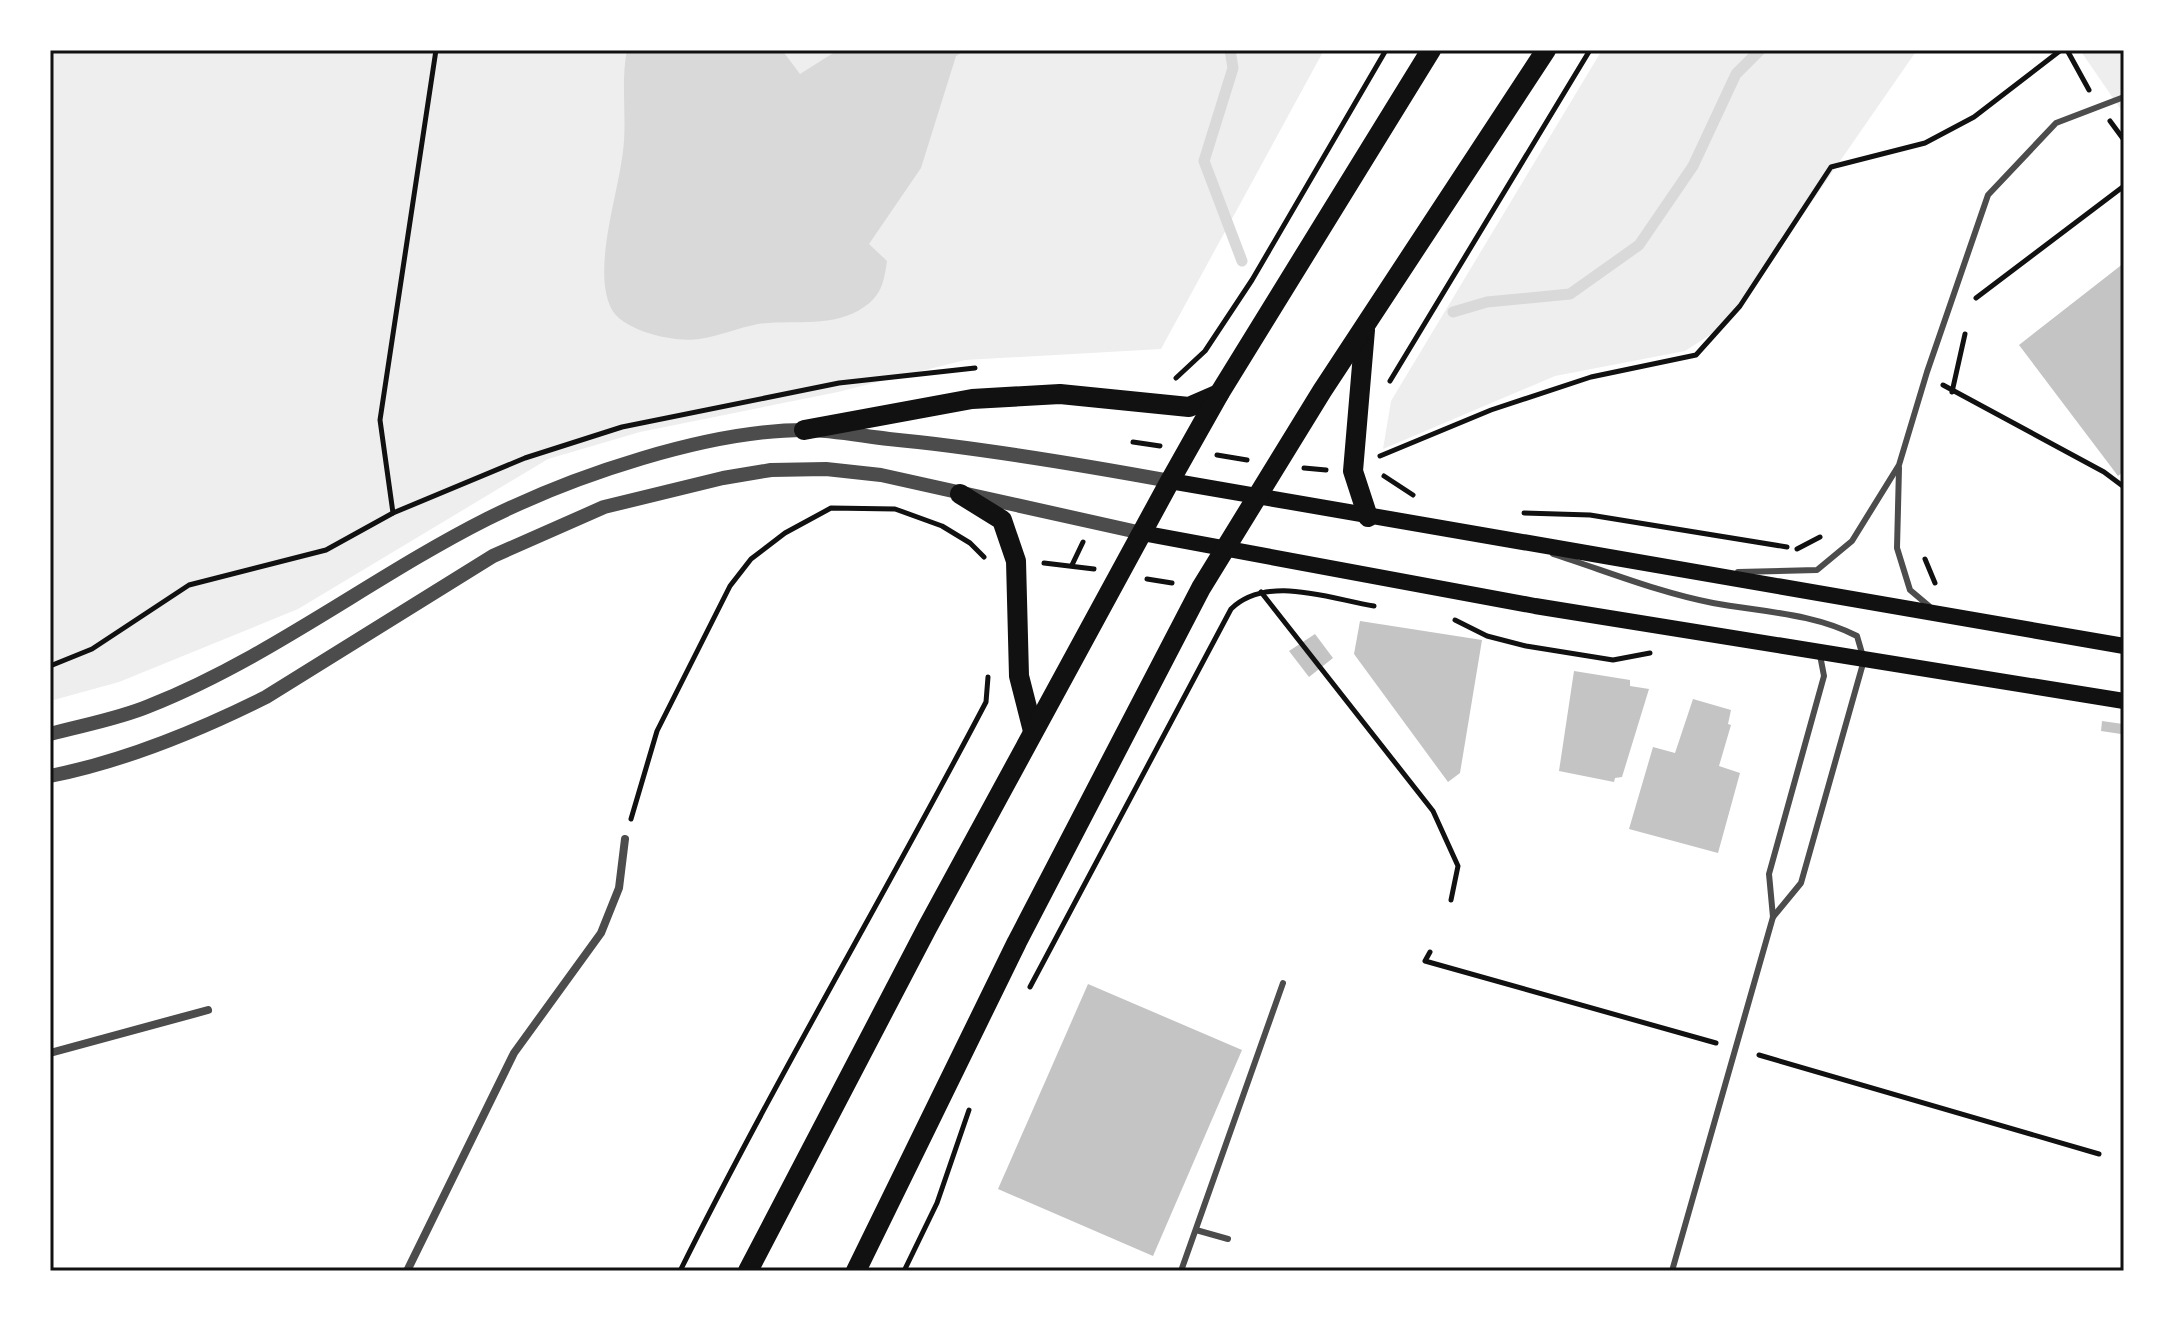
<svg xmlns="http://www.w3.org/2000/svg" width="2174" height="1321" font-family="'Work Sans',sans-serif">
  <rect width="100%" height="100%" fill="#fff"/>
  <g fill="#eee">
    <path d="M 50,50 L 1324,50 L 1161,349 L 965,360 L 838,392 L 640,432 L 548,459 L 298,609 L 119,682 L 50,701 Z"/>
    <path d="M 1602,50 L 1917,50 L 1727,324 L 1685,351 L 1555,376 L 1383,449 L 1391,401 Z"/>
    <path d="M 2080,50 L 2124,50 L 2124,114 Z"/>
  </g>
  <path fill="#d9d9d9" d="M 627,50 L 782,50 L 800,74 L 838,50 L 966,50 L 956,56 L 921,168 L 869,244 L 887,261 C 884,281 882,295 864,307 C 832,329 793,319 758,324 C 738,328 719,336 699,339 C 675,343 622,331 611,308 C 591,266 621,189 624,141 C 626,111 621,80 627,50 Z"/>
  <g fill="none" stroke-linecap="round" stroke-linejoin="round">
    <g stroke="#d9d9d9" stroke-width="11">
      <path d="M 1230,50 L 1233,68 L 1204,161 L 1242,261"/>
      <path d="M 1453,312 L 1487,302 L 1570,294 L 1639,245 L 1693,166 L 1736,74 L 1760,50"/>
    </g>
  </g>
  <g fill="#c4c4c4">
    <path d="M 2124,263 L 2124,471 L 2118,476 L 2019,345 Z"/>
    <path d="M 1360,621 L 1482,640 L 1460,773 L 1448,782 L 1354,654 Z"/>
    <path d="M 1315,634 L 1333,658 L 1309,677 L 1289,651 Z"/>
    <path d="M 1574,671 L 1630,680 L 1630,686 L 1649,689 L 1622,777 L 1615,778 L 1614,782 L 1559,771 Z"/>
    <path d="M 1693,699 L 1731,710 L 1728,724 L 1731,725 L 1719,766 L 1740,773 L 1718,853 L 1629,829 L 1653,747 L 1675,753 Z"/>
    <path d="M 2102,721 L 2123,724 L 2121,734 L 2101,731 Z"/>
    <path d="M 1088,984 L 1242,1050 L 1153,1256 L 998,1189 Z"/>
  </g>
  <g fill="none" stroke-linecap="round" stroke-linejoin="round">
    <g stroke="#111" stroke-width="5">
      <path d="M 2067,50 L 2089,90"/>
      <path d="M 2110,121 L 2124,140"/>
      <path d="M 1976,298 L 2124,186"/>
      <path d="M 1176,378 L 1205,351 L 1252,280 L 1386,50"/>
      <path d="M 1390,381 L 1590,50"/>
      <path d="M 1943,385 L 2104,472 L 2124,487"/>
      <path d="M 1952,392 L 1965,334"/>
      <path d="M 1133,442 L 1160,446"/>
      <path d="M 1217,455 L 1247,460"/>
      <path d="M 1380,456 L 1491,410 L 1591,377 L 1696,355 L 1740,306 L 1831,167 L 1925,143 L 1974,117 L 2061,50"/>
      <path d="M 1304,468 L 1326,470"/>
      <path d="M 1384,476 L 1413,495"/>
      <path d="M 393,513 L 380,420 L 436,50"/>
      <path d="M 1524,513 L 1590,515 L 1787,547"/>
      <path d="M 1797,549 L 1820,537"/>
      <path d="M 1925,559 L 1935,583"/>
      <path d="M 1044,563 L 1094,569"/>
      <path d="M 1072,565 L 1083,542"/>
      <path d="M 1147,579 L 1172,583"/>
      <path d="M 1261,592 L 1433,811 L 1458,866 L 1451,900"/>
      <path d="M 1455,620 L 1487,636 L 1526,646 L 1613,660 L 1650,653"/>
      <path d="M 50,666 L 92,649 L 189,585 L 326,550 L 393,513 L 525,458 L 622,427 L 839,383 L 975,368"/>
      <path d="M 631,819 L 657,731 L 730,586 L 751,559 L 785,533 L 831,508 L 895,509 L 942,526 L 970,543 L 984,557"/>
      <path d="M 1430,952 L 1425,961 L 1716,1043"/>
      <path d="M 1030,987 L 1231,609 C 1267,574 1330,599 1374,606"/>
      <path d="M 1759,1055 L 2099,1154"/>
      <path d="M 680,1271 C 776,1078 886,893 986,702 L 988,677"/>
      <path d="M 904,1271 L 937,1203 L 969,1110"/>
    </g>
    <g stroke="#4c4c4c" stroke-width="6">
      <path d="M 1899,468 L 1897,548 L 1910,590 L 1929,606"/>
      <path d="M 1553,554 C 1606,571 1660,593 1713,603 C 1762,612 1813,613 1857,636 L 1864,660 L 1801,883 L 1773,917"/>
      <path d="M 1738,572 L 1817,570 L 1852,541 L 1899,465 L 1927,372 L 1988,195 L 2056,123 L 2124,97"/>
      <path d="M 1196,1230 L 1228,1239"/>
      <path d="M 1181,1271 L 1283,983"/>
      <path d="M 1672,1271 L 1773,917 L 1769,874 L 1824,676 L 1820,655"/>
    </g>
    <g stroke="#4c4c4c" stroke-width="8">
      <path d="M 50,1053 L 208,1010"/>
      <path d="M 407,1271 L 514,1053 L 601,933 L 619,888 L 625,839"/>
    </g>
    <g stroke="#4c4c4c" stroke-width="14">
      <path d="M 50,734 C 83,725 118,719 149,706 C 270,658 372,577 487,519 C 573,476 708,430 805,430 C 833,430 862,436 889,439 C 983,448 1077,464 1170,481"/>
      <path d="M 50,776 C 125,761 198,731 266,697 L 493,556 L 604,507 L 723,478 L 771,470 L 826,469 L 881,475 L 1142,533"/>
    </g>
    <g stroke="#111" stroke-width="16">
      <path d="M 1170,481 L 2124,646"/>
      <path d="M 1142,533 L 1535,606 L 2124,701"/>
    </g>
    <g stroke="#111" stroke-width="20">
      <path d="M 1365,330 L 1353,471 L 1368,517"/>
      <path d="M 804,430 L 972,399 L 1060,394 L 1189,407 L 1219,394"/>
      <path d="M 960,494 L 1002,520 L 1016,561 L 1019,676 L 1033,731"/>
      <path d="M 748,1271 L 927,928 L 1170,481 L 1219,394 L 1431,50"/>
      <path d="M 856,1271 L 1017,942 L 1201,588 L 1322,391 L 1546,50"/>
    </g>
  </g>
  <rect width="2174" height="1321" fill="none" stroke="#ffffff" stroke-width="104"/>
  <rect x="52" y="52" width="2070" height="1217" fill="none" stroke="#111" stroke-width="3"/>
</svg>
